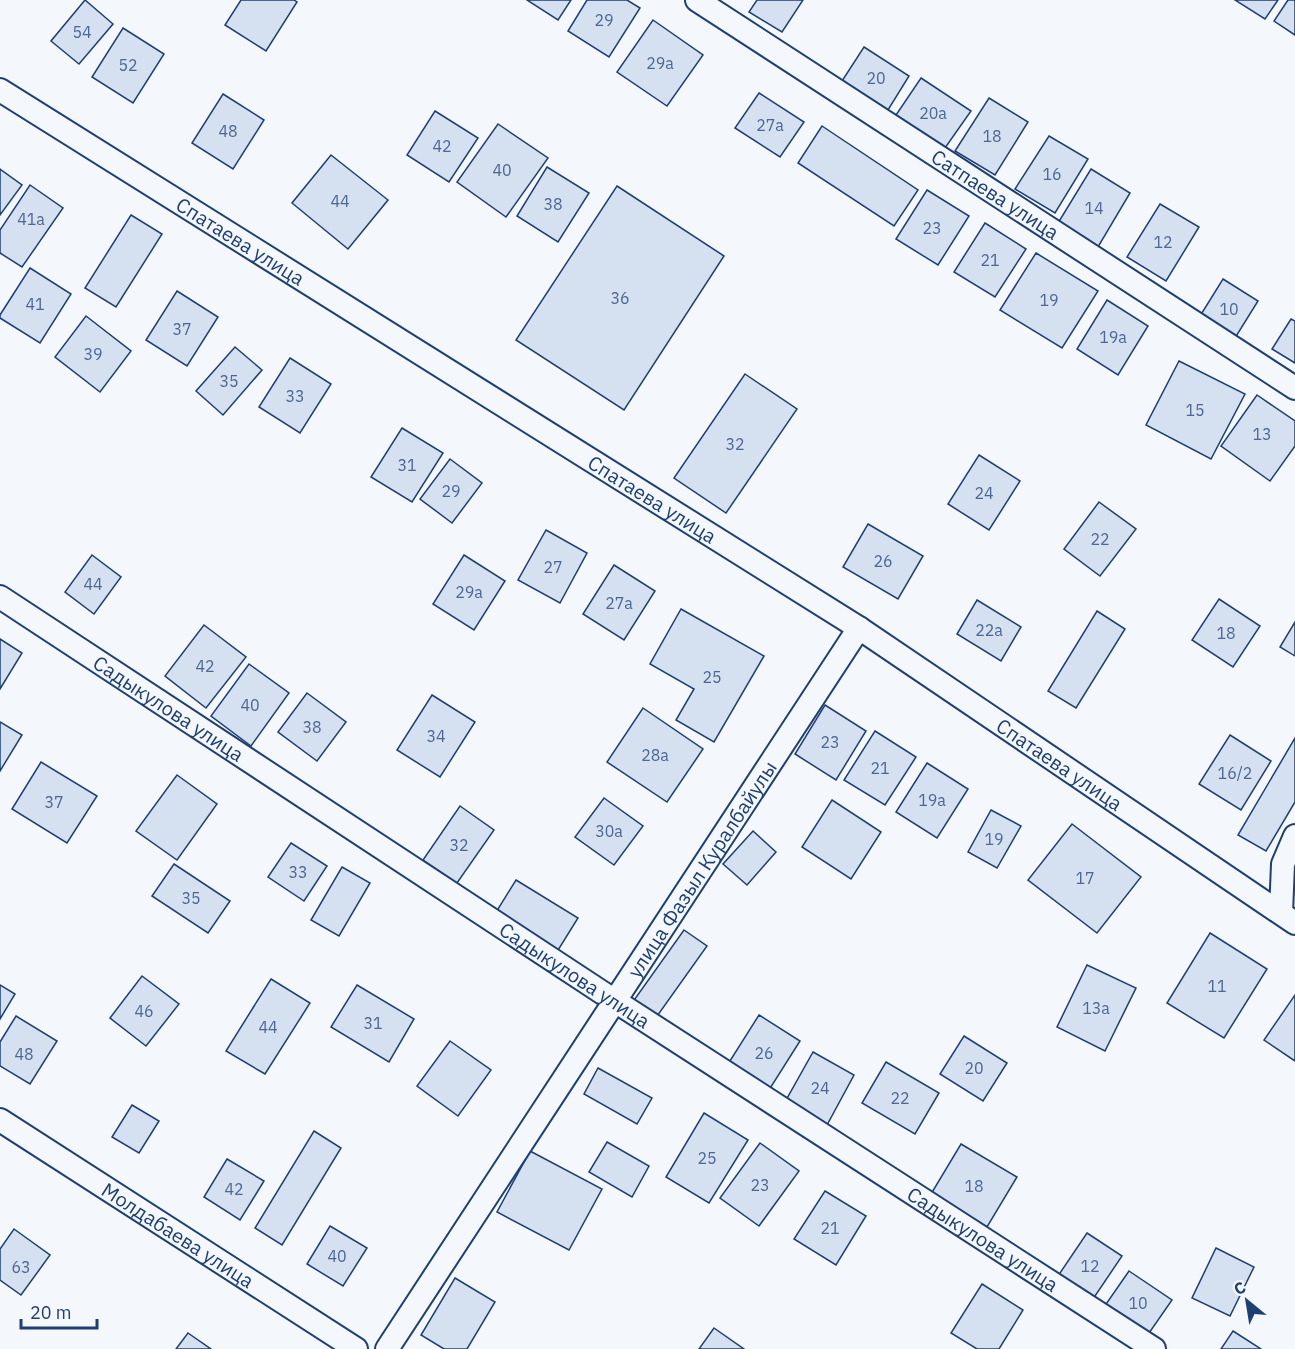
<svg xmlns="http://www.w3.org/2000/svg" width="1295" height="1349" font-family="'IBM Plex Sans',sans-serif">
  <rect width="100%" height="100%" fill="#f4f7fb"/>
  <g fill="#d5e0f0" stroke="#1d3f73" stroke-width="1.5">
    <path d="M 85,0 L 113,24 L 79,64 L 51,41 Z"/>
    <path d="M 241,0 L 294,0 L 297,2 L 266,51 L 225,25 Z"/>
    <path d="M 527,0 L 571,0 L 558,20 Z"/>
    <path d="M 587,0 L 627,0 L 640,8 L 609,57 L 568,31 Z"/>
    <path d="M 757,0 L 803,0 L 782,32 L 749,12 Z"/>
    <path d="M 1235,0 L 1278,0 L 1265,19 Z"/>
    <path d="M 1288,0 L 1295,0 L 1295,35 L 1274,21 Z"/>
    <path d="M 653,20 L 703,55 L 667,106 L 617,72 Z"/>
    <path d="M 123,28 L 164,54 L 133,103 L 92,77 Z"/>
    <path d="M 864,47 L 909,76 L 888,110 L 842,81 Z"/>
    <path d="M 921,78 L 971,111 L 945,148 L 896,115 Z"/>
    <path d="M 759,93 L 804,122 L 780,157 L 735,128 Z"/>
    <path d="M 223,94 L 264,120 L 233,169 L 192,143 Z"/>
    <path d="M 989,98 L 1028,122 L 995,175 L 955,151 Z"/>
    <path d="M 435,111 L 478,138 L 449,182 L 407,155 Z"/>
    <path d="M 498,124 L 548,158 L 506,217 L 457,182 Z"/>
    <path d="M 822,126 L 918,190 L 894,226 L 798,163 Z"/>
    <path d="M 1049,136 L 1088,159 L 1055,213 L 1015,189 Z"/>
    <path d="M 331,155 L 388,200 L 348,249 L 292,203 Z"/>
    <path d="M 547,167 L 589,193 L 558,242 L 517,216 Z"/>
    <path d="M 0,169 L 22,185 L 0,215 Z"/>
    <path d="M 1091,169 L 1130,193 L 1098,247 L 1058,223 Z"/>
    <path d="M 30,185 L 63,208 L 22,267 L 0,253 L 0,230 Z"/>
    <path d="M 617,186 L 724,256 L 624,410 L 516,340 Z"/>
    <path d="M 927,190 L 969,216 L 938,265 L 896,239 Z"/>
    <path d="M 1160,204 L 1199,227 L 1166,281 L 1127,257 Z"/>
    <path d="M 131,215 L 162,234 L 116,307 L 85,288 Z"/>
    <path d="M 985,223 L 1026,249 L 995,297 L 954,272 Z"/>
    <path d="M 1036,253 L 1098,291 L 1062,348 L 1000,310 Z"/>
    <path d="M 30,268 L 71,294 L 40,343 L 0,318 L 0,315 Z"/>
    <path d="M 1223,279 L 1258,301 L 1235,338 L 1200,316 Z"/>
    <path d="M 177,291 L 218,317 L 187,366 L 146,340 Z"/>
    <path d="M 1107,300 L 1148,326 L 1118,375 L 1077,349 Z"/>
    <path d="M 86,316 L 131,351 L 100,392 L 55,357 Z"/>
    <path d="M 1291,319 L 1295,321 L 1295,363 L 1272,349 Z"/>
    <path d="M 235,347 L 262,370 L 223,415 L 196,391 Z"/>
    <path d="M 290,358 L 331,384 L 300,433 L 259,407 Z"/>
    <path d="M 1179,361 L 1245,394 L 1211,459 L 1146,425 Z"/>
    <path d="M 745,374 L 797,409 L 726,513 L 674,478 Z"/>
    <path d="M 1257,395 L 1295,421 L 1295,446 L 1270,481 L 1221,446 Z"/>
    <path d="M 402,428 L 443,453 L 412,502 L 371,477 Z"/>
    <path d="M 979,455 L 1020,481 L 989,530 L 948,504 Z"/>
    <path d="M 450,459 L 482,483 L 452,523 L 420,499 Z"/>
    <path d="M 1099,502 L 1136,529 L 1100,576 L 1064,549 Z"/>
    <path d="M 868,524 L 923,556 L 898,599 L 843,567 Z"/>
    <path d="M 546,530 L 587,553 L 560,603 L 518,580 Z"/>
    <path d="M 92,555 L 121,577 L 94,614 L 65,592 Z"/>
    <path d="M 464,555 L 505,581 L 474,630 L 433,604 Z"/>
    <path d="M 614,565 L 655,591 L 624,640 L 583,614 Z"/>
    <path d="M 1219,599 L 1260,626 L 1233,667 L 1192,640 Z"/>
    <path d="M 977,600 L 1021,627 L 1001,661 L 957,634 Z"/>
    <path d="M 681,609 L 764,656 L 714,742 L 676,720 L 694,689 L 650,664 Z"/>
    <path d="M 1097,611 L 1125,629 L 1076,708 L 1048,691 Z"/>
    <path d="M 1295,622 L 1295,656 L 1280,647 Z"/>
    <path d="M 204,625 L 246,657 L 206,708 L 165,676 Z"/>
    <path d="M 0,639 L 22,653 L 0,689 Z"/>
    <path d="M 249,664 L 289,693 L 251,746 L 211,716 Z"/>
    <path d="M 307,693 L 346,722 L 317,761 L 278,732 Z"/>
    <path d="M 432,695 L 475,722 L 440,777 L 397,750 Z"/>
    <path d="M 825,705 L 866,731 L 836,780 L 795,754 Z"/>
    <path d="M 643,708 L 703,749 L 667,802 L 607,762 Z"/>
    <path d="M 0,722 L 22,735 L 0,771 Z"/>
    <path d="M 875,731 L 916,757 L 885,805 L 844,780 Z"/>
    <path d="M 1230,735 L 1271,761 L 1241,810 L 1199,784 Z"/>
    <path d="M 1295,738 L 1295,802 L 1266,851 L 1238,835 Z"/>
    <path d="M 41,762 L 97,796 L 67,843 L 12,809 Z"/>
    <path d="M 927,763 L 968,789 L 937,838 L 896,812 Z"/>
    <path d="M 177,775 L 217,804 L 177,860 L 136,831 Z"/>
    <path d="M 604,798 L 643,826 L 614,865 L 575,837 Z"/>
    <path d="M 832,800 L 881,832 L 851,879 L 802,847 Z"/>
    <path d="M 460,806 L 494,830 L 457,883 L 423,860 Z"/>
    <path d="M 991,810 L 1021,826 L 997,868 L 968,852 Z"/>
    <path d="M 1072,824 L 1141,877 L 1097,933 L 1028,880 Z"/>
    <path d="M 753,831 L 776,852 L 747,885 L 723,864 Z"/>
    <path d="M 291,843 L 327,866 L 304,901 L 268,877 Z"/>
    <path d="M 174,864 L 230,901 L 208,933 L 152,896 Z"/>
    <path d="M 342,867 L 370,883 L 339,936 L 311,920 Z"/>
    <path d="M 516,880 L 578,918 L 555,955 L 493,917 Z"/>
    <path d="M 684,930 L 707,946 L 655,1019 L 632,1003 Z"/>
    <path d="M 1210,933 L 1267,969 L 1224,1038 L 1167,1003 Z"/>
    <path d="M 1087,965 L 1136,988 L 1105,1051 L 1057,1027 Z"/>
    <path d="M 142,976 L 179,1004 L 146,1046 L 110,1018 Z"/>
    <path d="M 271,979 L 310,1003 L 265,1074 L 226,1051 Z"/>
    <path d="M 0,985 L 15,994 L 0,1019 Z"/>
    <path d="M 357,985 L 414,1019 L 389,1062 L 331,1027 Z"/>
    <path d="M 1295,995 L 1295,1061 L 1264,1040 Z"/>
    <path d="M 759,1015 L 800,1041 L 769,1090 L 728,1064 Z"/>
    <path d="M 16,1016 L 57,1041 L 30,1084 L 0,1066 L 0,1042 Z"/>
    <path d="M 964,1036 L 1007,1063 L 983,1101 L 940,1074 Z"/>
    <path d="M 450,1041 L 491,1070 L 458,1116 L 417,1086 Z"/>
    <path d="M 813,1052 L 854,1075 L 827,1125 L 785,1102 Z"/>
    <path d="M 886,1062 L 939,1093 L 915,1134 L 862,1103 Z"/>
    <path d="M 598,1068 L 652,1098 L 637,1124 L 584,1094 Z"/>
    <path d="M 132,1105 L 159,1121 L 139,1153 L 112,1137 Z"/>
    <path d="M 704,1113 L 748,1140 L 709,1203 L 666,1177 Z"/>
    <path d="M 314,1131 L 341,1148 L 282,1245 L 255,1228 Z"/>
    <path d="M 607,1142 L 649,1166 L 632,1197 L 589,1172 Z"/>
    <path d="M 760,1143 L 799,1171 L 759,1226 L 720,1198 Z"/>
    <path d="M 961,1144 L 1017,1177 L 987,1227 L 931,1194 Z"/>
    <path d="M 530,1151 L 602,1189 L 569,1250 L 497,1212 Z"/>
    <path d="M 227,1159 L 264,1181 L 240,1220 L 204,1197 Z"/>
    <path d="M 825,1191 L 866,1216 L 836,1265 L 794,1239 Z"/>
    <path d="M 330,1226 L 367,1248 L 343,1286 L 307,1264 Z"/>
    <path d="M 14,1229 L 50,1255 L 21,1295 L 0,1280 L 0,1249 Z"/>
    <path d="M 1087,1233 L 1122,1256 L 1093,1299 L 1058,1276 Z"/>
    <path d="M 1216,1248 L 1254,1267 L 1230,1316 L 1192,1298 Z"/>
    <path d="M 1129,1271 L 1172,1300 L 1147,1336 L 1104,1307 Z"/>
    <path d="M 455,1278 L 495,1302 L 467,1349 L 444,1349 L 421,1335 Z"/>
    <path d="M 982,1284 L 1023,1310 L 999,1349 L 977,1349 L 951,1333 Z"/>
    <path d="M 714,1328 L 744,1349 L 699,1349 Z"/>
    <path d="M 1233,1331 L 1261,1349 L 1221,1349 Z"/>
    <path d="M 188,1333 L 211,1349 L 176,1349 Z"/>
  </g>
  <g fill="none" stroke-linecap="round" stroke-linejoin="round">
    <defs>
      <g id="street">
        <path id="s1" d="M 697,0 L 1295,388"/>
        <path id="s2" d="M 0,90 L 859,628 L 1295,923"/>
        <path id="s3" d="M 0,597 L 615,1001 L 1154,1349"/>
        <path d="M 1281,913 L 1283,864 L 1295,836"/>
        <path id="s4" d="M 0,1120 L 356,1349"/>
        <path id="s5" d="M 387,1349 L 859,628"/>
      </g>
    </defs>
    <use href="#street" stroke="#1d3f73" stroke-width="26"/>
    <use href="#street" stroke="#f4f7fb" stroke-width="22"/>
  </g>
  <g text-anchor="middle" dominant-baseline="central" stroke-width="4.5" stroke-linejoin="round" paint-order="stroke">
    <g font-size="16" fill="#4b6792">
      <text x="604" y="20">29</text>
      <text x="82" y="32">54</text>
      <text x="660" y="63">29а</text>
      <text x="128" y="65">52</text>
      <text x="876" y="78">20</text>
      <text x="933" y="113">20а</text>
      <text x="770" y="125">27а</text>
      <text x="228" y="131">48</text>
      <text x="992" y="136">18</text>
      <text x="442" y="146">42</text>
      <text x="502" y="170">40</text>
      <text x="1052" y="174">16</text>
      <text x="340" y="201">44</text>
      <text x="553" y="204">38</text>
      <text x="1094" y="208">14</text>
      <text x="31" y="219">41а</text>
      <text x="932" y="228">23</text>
      <text x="1163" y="242">12</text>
      <text x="990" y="260">21</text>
      <text x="620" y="298">36</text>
      <text x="1049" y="300">19</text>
      <text x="35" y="304">41</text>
      <text x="1229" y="309">10</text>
      <text x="182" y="329">37</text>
      <text x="1113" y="337">19а</text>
      <text x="93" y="354">39</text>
      <text x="229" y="381">35</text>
      <text x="295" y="396">33</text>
      <text x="1195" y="410">15</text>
      <text x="1262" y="434">13</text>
      <text x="735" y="444">32</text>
      <text x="407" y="465">31</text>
      <text x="451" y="491">29</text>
      <text x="984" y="493">24</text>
      <text x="1100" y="539">22</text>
      <text x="883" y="561">26</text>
      <text x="553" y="567">27</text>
      <text x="93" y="584">44</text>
      <text x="469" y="592">29а</text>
      <text x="619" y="603">27а</text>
      <text x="989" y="630">22а</text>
      <text x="1226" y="633">18</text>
      <text x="205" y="666">42</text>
      <text x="712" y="677">25</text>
      <text x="250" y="705">40</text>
      <text x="312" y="727">38</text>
      <text x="436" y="736">34</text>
      <text x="830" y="742">23</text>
      <text x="655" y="755">28а</text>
      <text x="880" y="768">21</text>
      <text x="1235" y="773">16/2</text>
      <text x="932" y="800">19а</text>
      <text x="54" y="802">37</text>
      <text x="609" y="831">30а</text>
      <text x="994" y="839">19</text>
      <text x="459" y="845">32</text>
      <text x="298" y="872">33</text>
      <text x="1085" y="878">17</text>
      <text x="191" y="898">35</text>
      <text x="1217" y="986">11</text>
      <text x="1096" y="1008">13а</text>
      <text x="144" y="1011">46</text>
      <text x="373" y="1023">31</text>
      <text x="268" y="1027">44</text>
      <text x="764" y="1053">26</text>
      <text x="24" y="1054">48</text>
      <text x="974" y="1068">20</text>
      <text x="820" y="1088">24</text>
      <text x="900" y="1098">22</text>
      <text x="707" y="1158">25</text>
      <text x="760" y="1185">23</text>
      <text x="974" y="1186">18</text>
      <text x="234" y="1189">42</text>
      <text x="830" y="1228">21</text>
      <text x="337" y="1256">40</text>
      <text x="1090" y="1266">12</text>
      <text x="21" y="1267">63</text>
      <text x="1138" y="1303">10</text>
    </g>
    <g font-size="20" fill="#1d3f73" stroke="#f4f7fb">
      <text stroke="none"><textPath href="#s1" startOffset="356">Сатпаева улица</textPath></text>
      <text stroke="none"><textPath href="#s2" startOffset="284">Спатаева улица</textPath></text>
      <text stroke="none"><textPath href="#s2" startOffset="770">Спатаева улица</textPath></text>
      <text stroke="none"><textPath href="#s3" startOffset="202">Садыкулова улица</textPath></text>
      <text stroke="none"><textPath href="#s2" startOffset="1256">Спатаева улица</textPath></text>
      <text stroke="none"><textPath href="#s5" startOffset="574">улица Фазыл Куралбайулы</textPath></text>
      <text stroke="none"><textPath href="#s3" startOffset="688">Садыкулова улица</textPath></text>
      <text stroke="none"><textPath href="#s4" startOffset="212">Молдабаева улица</textPath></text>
      <text stroke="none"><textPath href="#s3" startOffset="1174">Садыкулова улица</textPath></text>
    </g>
  </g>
  <g transform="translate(1247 1301) rotate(330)" stroke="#f4f7fb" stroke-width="4.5" paint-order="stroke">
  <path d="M0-4.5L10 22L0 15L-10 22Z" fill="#1d3f73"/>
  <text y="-9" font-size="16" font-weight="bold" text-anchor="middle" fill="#1d3f73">С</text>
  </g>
  <path d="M21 1319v9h76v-9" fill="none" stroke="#1d3f73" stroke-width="3"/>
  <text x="30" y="1319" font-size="18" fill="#1d3f73" stroke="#f4f7fb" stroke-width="4.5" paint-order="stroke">20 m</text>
</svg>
